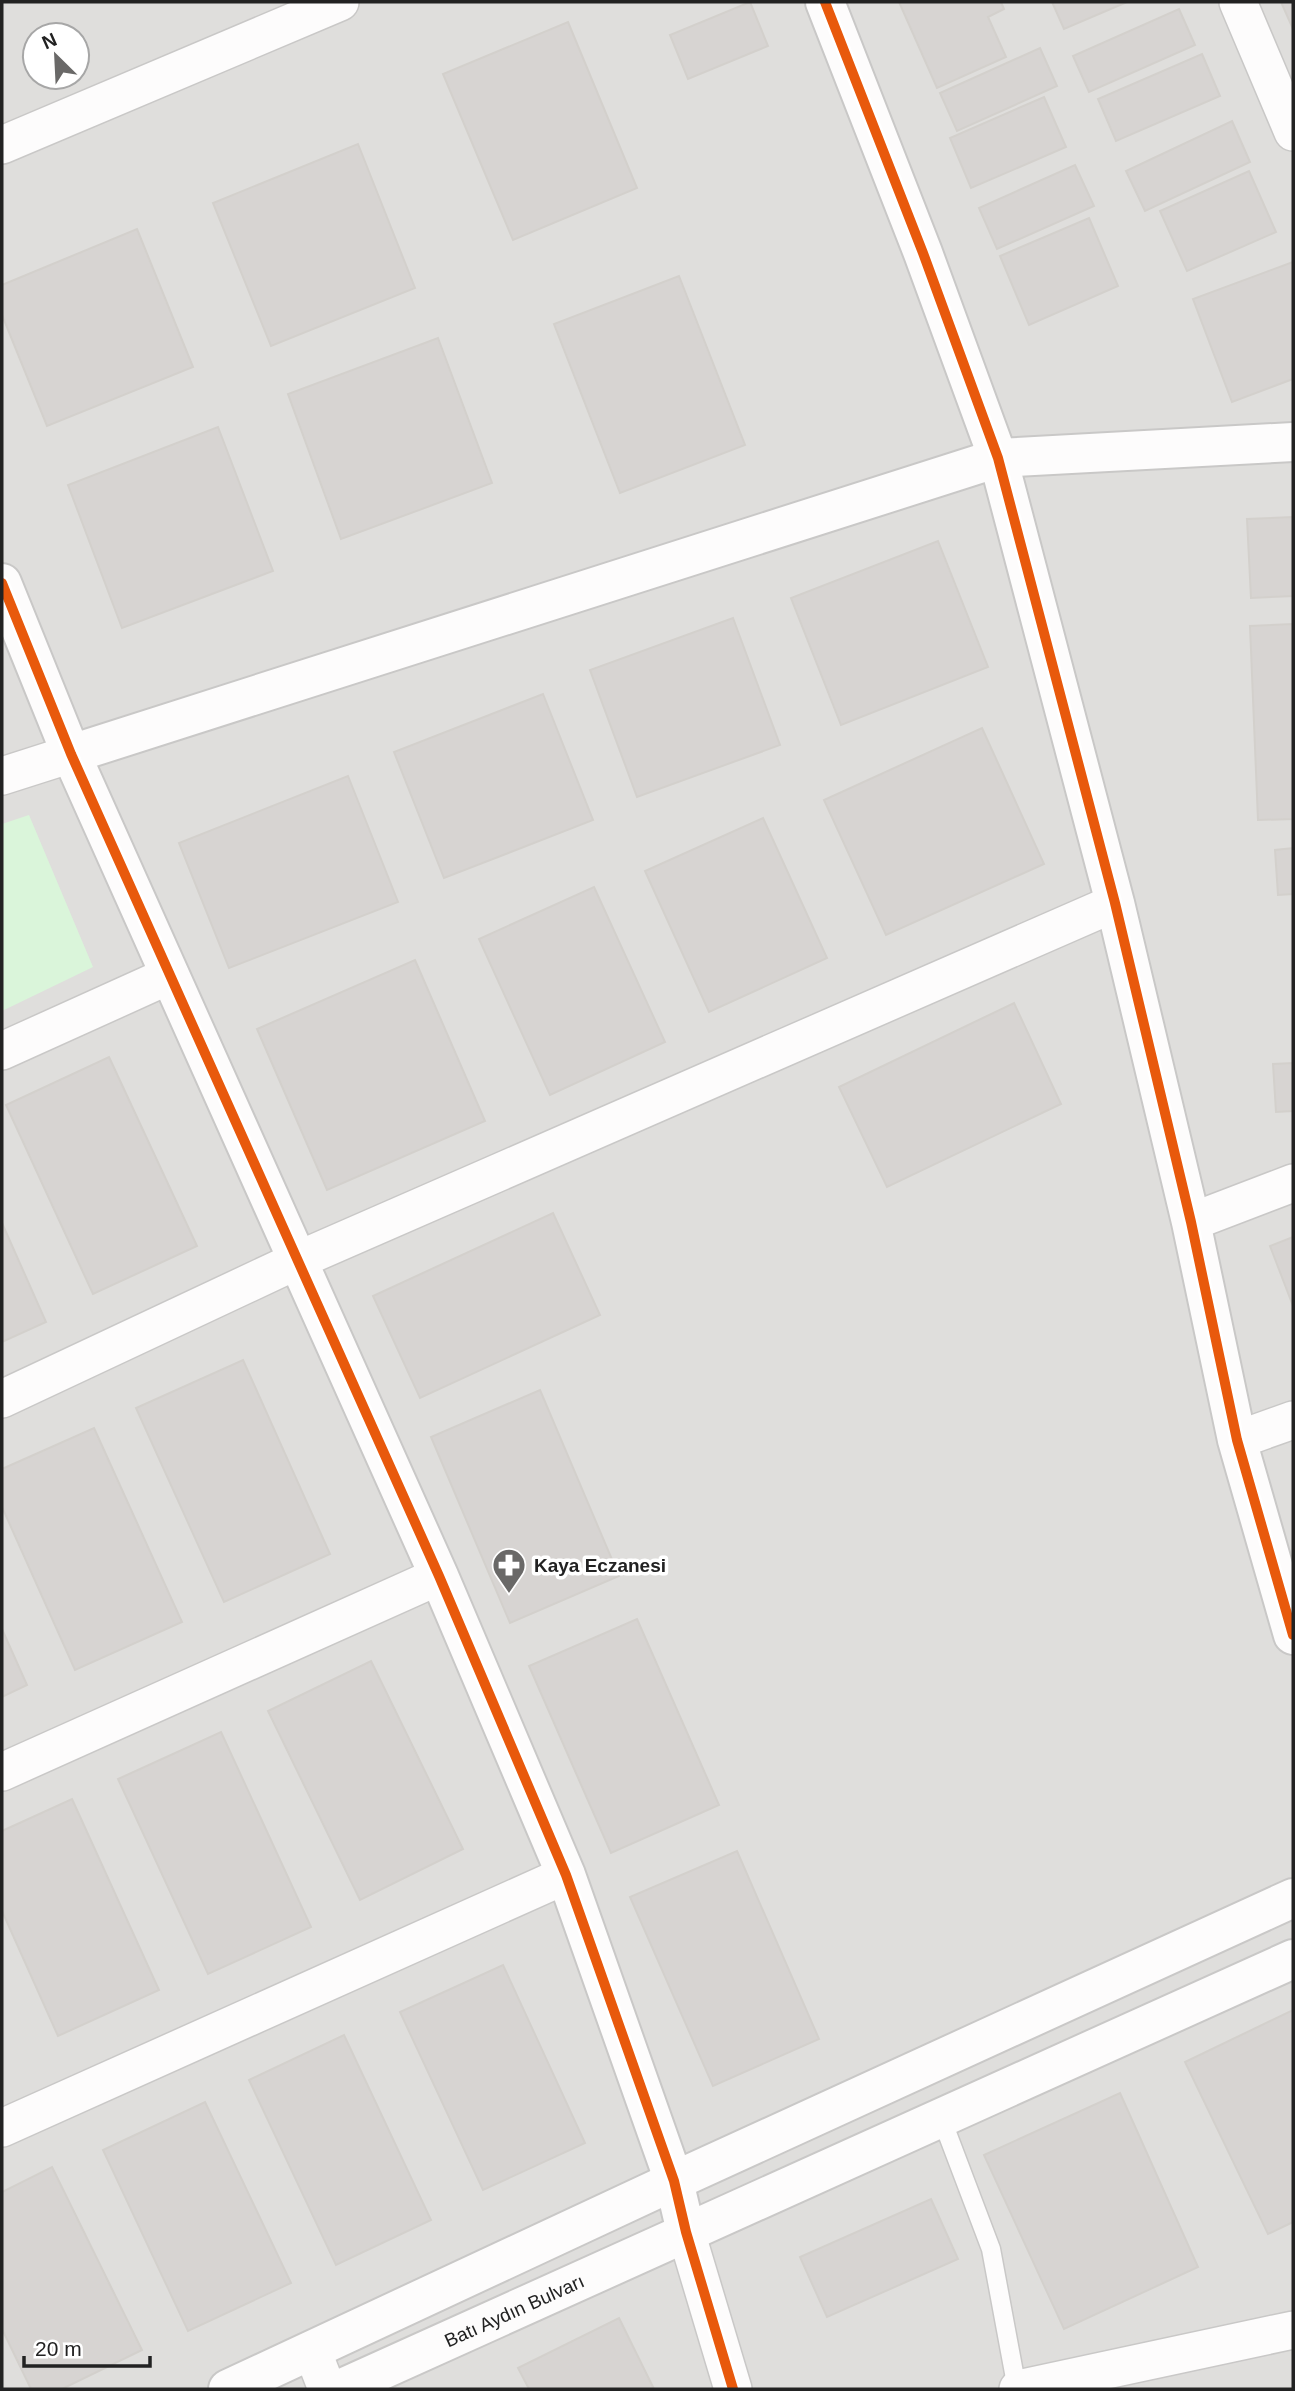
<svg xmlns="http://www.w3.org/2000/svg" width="1295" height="2391" font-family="Arial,sans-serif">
  <rect width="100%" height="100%" fill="#f0eeeb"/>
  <path fill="#dfdedc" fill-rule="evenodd" d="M 2,2 L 1293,2 L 1293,2389 L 2,2389 ZM 35,35 L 77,35 L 77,77 L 35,77 Z"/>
  <path fill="#daf5da" d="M 29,815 L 93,967 L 2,1011 L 2,824 Z"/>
  <g fill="#d7d4d2" stroke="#d3d0cc" stroke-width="2">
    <path d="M 750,2 L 768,46 L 688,79 L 670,35 Z"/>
    <path d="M 899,2 L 1001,2 L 1004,9 L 988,17 L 1006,57 L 937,88 Z"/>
    <path d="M 1052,2 L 1127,2 L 1064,29 Z"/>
    <path d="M 1281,2 L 1293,2 L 1293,29 Z"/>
    <path d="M 1179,9 L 1195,45 L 1089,92 L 1073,56 Z"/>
    <path d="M 568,22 L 637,188 L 513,240 L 443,74 Z"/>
    <path d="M 1040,48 L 1057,86 L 957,131 L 940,93 Z"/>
    <path d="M 1202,54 L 1220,96 L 1116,141 L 1098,99 Z"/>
    <path d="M 1044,97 L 1066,147 L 971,188 L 950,138 Z"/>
    <path d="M 1232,121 L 1250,162 L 1145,211 L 1126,171 Z"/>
    <path d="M 358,144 L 415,288 L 271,346 L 213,203 Z"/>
    <path d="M 1075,165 L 1094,206 L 997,249 L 979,208 Z"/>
    <path d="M 1249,171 L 1276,232 L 1187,271 L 1160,211 Z"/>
    <path d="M 1089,218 L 1118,286 L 1029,325 L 1000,256 Z"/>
    <path d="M 137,229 L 193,367 L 47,426 L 2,315 L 2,285 Z"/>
    <path d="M 1293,262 L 1293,379 L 1232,402 L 1193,299 Z"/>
    <path d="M 679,276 L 745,445 L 620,493 L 554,324 Z"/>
    <path d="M 438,338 L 492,483 L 341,539 L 288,394 Z"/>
    <path d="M 218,427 L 273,571 L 122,628 L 68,485 Z"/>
    <path d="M 1293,517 L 1293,596 L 1251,598 L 1247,519 Z"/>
    <path d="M 938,541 L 988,667 L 841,725 L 791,598 Z"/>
    <path d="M 733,618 L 780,745 L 637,797 L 590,670 Z"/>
    <path d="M 1293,624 L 1293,819 L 1258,820 L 1250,626 Z"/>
    <path d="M 543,694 L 593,820 L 444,878 L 394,752 Z"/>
    <path d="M 982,728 L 1044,864 L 886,935 L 824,800 Z"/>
    <path d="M 348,776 L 398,902 L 229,968 L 179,843 Z"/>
    <path d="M 763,818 L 827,958 L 709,1012 L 645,871 Z"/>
    <path d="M 1293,848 L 1293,894 L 1278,895 L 1275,850 Z"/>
    <path d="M 594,887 L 665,1042 L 550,1095 L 479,939 Z"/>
    <path d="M 415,960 L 485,1121 L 327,1190 L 257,1029 Z"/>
    <path d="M 1014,1003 L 1061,1104 L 887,1187 L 839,1087 Z"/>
    <path d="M 109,1057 L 197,1246 L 93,1294 L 6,1105 Z"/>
    <path d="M 1293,1063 L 1293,1111 L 1276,1112 L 1273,1064 Z"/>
    <path d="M 553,1213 L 600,1315 L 420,1398 L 373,1296 Z"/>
    <path d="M 2,1223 L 46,1322 L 2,1342 Z"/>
    <path d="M 1293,1237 L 1293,1306 L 1270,1246 Z"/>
    <path d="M 243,1360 L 330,1554 L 224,1602 L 136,1408 Z"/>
    <path d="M 540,1390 L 619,1576 L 510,1623 L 431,1437 Z"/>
    <path d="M 94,1428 L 182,1622 L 75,1670 L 2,1507 L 2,1469 Z"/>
    <path d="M 637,1619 L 719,1805 L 611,1853 L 529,1666 Z"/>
    <path d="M 2,1629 L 27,1685 L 2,1697 Z"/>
    <path d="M 371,1661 L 463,1849 L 360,1900 L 268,1711 Z"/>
    <path d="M 221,1732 L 311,1927 L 208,1974 L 118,1779 Z"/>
    <path d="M 72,1799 L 159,1990 L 58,2036 L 2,1911 L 2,1831 Z"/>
    <path d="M 737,1851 L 819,2039 L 713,2086 L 630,1897 Z"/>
    <path d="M 503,1965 L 585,2143 L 483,2190 L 400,2012 Z"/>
    <path d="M 1293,2010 L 1293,2222 L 1268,2234 L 1185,2062 Z"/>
    <path d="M 344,2035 L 431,2220 L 336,2265 L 249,2080 Z"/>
    <path d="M 1120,2093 L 1198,2267 L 1064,2329 L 984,2155 Z"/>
    <path d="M 205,2102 L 291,2283 L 188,2331 L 103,2150 Z"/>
    <path d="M 52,2167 L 142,2350 L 62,2389 L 31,2389 L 2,2329 L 2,2192 Z"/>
    <path d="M 931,2199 L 958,2259 L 827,2317 L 800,2257 Z"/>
    <path d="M 619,2318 L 654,2389 L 529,2389 L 518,2368 Z"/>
  </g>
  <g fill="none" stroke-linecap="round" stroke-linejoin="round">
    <defs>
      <path id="service" d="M 941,2117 L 991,2249 L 1017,2389"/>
      <g id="minor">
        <path d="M 1238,2 L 1293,132"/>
        <path d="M 2,145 L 340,2"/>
        <path d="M 2,776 L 71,754"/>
        <path d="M 2,1051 L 170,975"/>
        <path d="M 1191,1222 L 1293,1183"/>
        <path d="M 2,1399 L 296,1261 L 1115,903"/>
        <path d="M 1237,1440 L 1293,1420"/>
        <path d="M 2,1772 L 439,1576"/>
        <path d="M 2,2128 L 566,1875"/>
        <path d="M 686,2232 L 733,2389"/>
        <path d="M 312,2350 L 327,2389"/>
        <path d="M 1018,2389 L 1293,2330"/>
      </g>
      <g id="tertiary">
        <path d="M 825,2 L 923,253 L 998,458 L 1115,903 L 1191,1222 L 1237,1440 L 1293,1635"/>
        <path d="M 2,583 L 71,754 L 439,1576 L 566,1875 L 674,2181 L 686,2232"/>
        <path d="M 71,754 L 998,458 L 1293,442"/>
        <path d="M 228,2389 L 674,2181 L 1293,1898"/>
        <path id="s1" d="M 340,2389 L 1293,1959"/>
      </g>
    </defs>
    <use href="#service" stroke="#c9c8c7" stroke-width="21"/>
    <use href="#minor" stroke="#c9c8c7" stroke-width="40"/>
    <use href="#tertiary" stroke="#c9c8c7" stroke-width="42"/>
    <use href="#service" stroke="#fdfcfc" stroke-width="18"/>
    <use href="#minor" stroke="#fdfcfc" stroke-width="37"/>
    <use href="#tertiary" stroke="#fdfcfc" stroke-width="38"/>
    <defs>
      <g id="cycleway">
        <path d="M 825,2 L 923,253 L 998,458 L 1115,903 L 1191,1222 L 1237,1440 L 1293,1635"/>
        <path d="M 2,583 L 71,754 L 439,1576 L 566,1875 L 674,2181 L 686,2232 L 733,2389"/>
      </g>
    </defs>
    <use href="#cycleway" stroke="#fff" stroke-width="15"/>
    <use href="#cycleway" stroke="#e8590c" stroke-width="10"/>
  </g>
  <defs>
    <symbol id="pharmacy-pin" viewBox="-11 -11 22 30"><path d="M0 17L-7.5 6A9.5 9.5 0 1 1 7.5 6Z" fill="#6a6968" stroke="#fff"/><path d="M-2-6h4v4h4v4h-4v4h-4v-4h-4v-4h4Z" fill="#fff"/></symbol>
  </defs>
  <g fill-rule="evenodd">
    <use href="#pharmacy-pin" x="490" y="1546" width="38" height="52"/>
  </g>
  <g text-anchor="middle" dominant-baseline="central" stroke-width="7" stroke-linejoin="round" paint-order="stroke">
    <g font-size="19" font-weight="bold" fill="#222" stroke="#fff" text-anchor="start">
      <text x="534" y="1565">Kaya Eczanesi</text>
    </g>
    <g font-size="19" fill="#222" stroke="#fff">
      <text stroke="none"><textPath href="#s1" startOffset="191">Batı Aydın Bulvarı</textPath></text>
    </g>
  </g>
  <rect width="1295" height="2391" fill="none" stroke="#222222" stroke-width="7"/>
  <g transform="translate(56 56) rotate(336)"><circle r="33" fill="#ffffff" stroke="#a7a7a7" stroke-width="2"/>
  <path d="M0-5L12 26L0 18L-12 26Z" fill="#6a6968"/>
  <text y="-10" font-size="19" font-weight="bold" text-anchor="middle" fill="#222222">N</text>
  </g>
  <path d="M24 2356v10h126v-10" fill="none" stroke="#222222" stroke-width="3.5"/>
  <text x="35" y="2356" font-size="21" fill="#222222" stroke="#ffffff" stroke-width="5" paint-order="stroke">20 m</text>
</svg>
